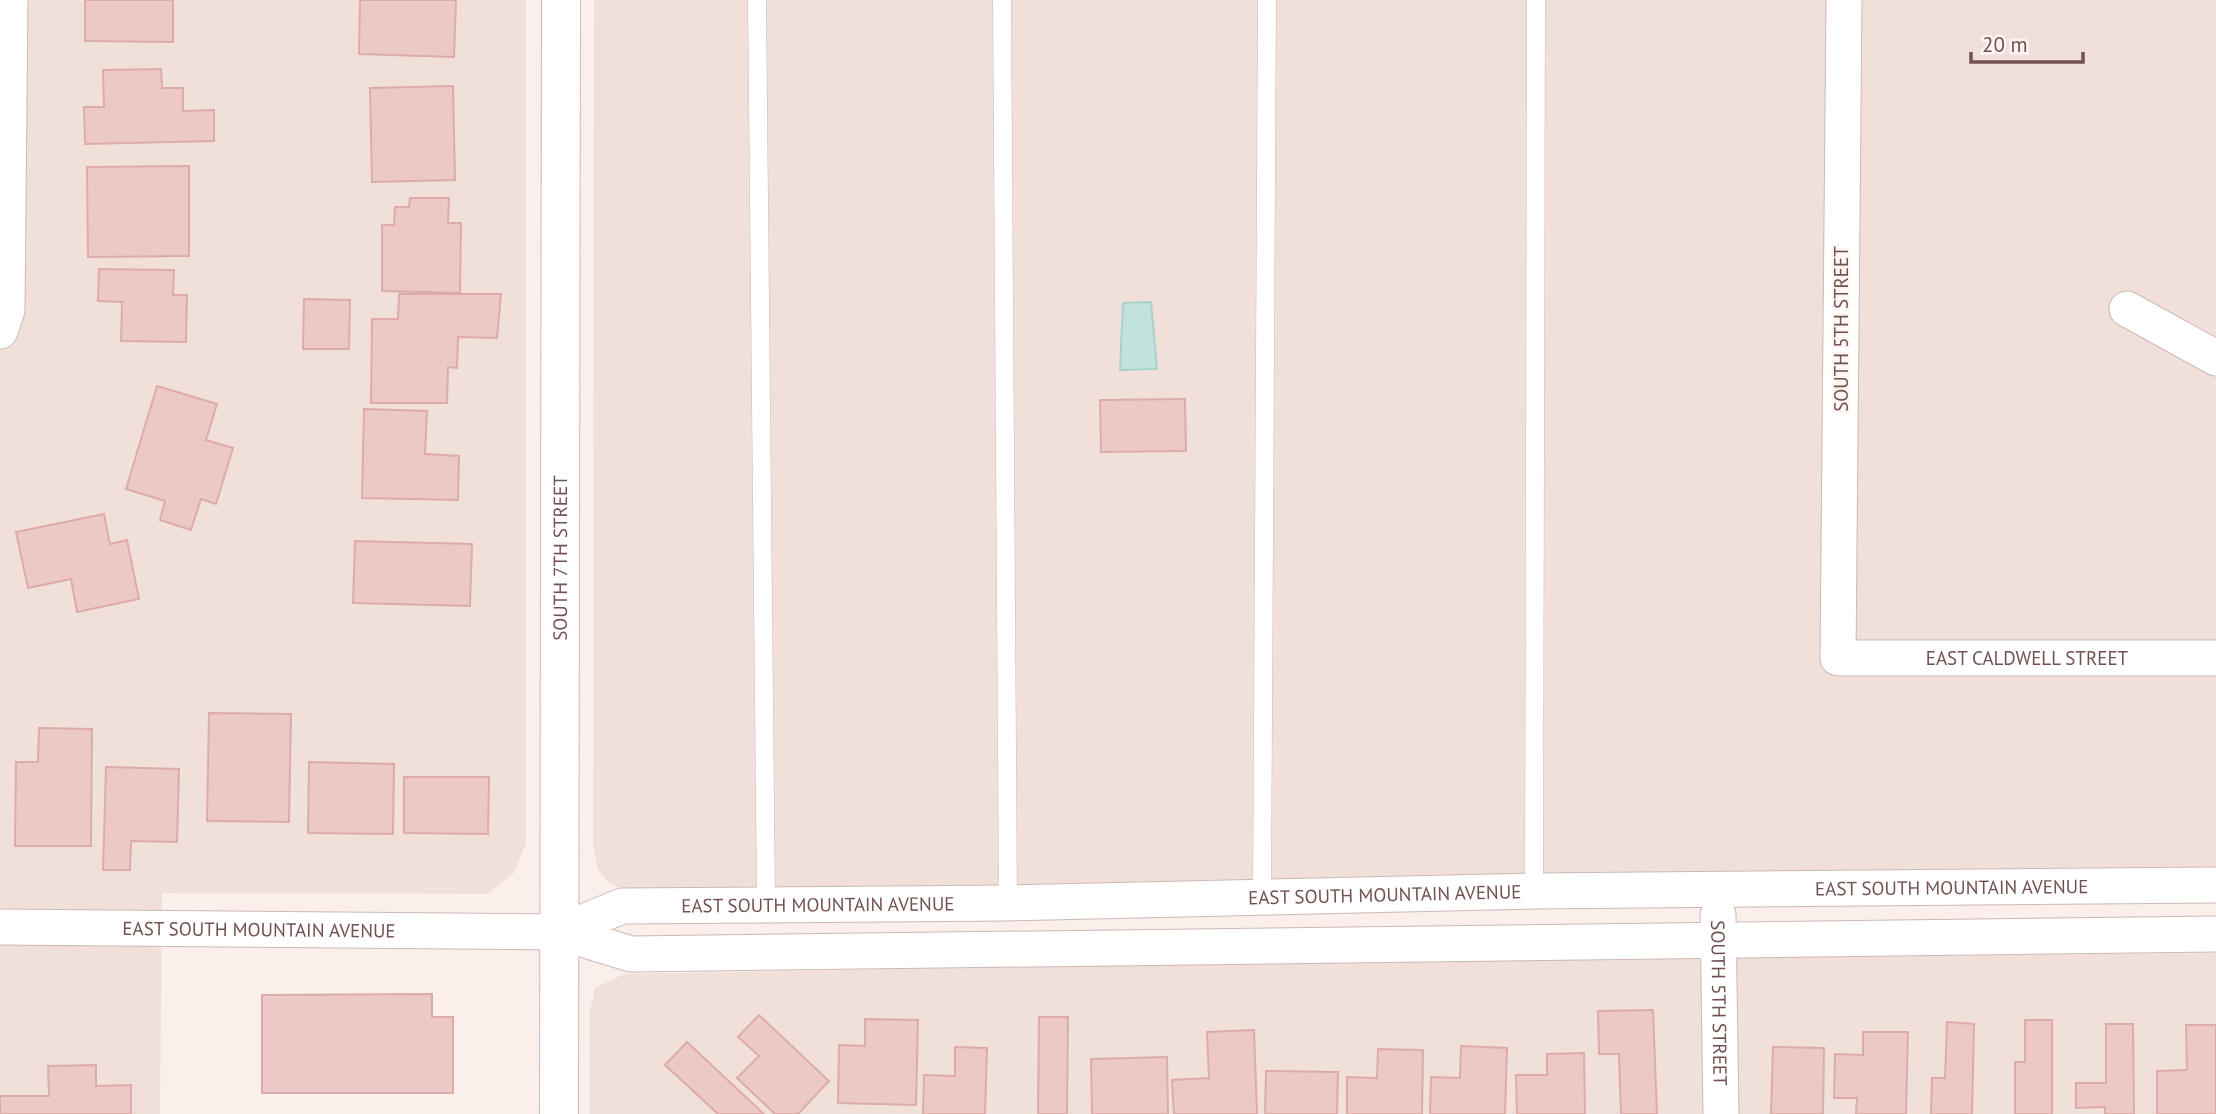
<svg xmlns="http://www.w3.org/2000/svg" width="2216" height="1114" font-family="'PT Sans',sans-serif">
  <rect width="100%" height="100%" fill="#faefeb"/>
  <g fill="#f1e0da">
    <path d="M 0,0 L 526,0 L 526,843 L 514,873 L 487,894 L 162,893 L 160,1114 L 0,1114 Z"/>
    <path d="M 594,0 L 2216,0 L 2216,871 L 644,899 L 625,891 L 608,882 L 598,870 L 593,846 Z"/>
    <path d="M 2216,953 L 2216,1114 L 589,1114 L 589,1016 L 595,988 L 624,974 L 1385,960 Z"/>
  </g>
  <path fill="#c1e2dd" stroke="#a9d2cc" stroke-width="2" d="M 1151,302 L 1157,369 L 1120,370 L 1123,303 Z"/>
  <g fill="#ecc9c6" stroke="#ddaca8" stroke-width="2">
    <path d="M 85,0 L 173,0 L 173,42 L 85,41 Z"/>
    <path d="M 360,0 L 456,0 L 454,57 L 359,54 Z"/>
    <path d="M 161,69 L 162,88 L 183,88 L 183,111 L 214,110 L 214,141 L 85,144 L 84,107 L 104,107 L 103,70 Z"/>
    <path d="M 453,86 L 455,180 L 372,182 L 370,88 Z"/>
    <path d="M 189,166 L 189,256 L 88,257 L 87,167 Z"/>
    <path d="M 410,198 L 449,198 L 448,223 L 461,223 L 460,293 L 382,291 L 382,225 L 394,225 L 395,207 L 409,207 Z"/>
    <path d="M 99,269 L 174,270 L 173,295 L 187,295 L 186,342 L 121,341 L 122,302 L 98,301 Z"/>
    <path d="M 399,294 L 501,294 L 497,338 L 458,337 L 457,368 L 448,367 L 447,403 L 371,403 L 372,319 L 398,319 Z"/>
    <path d="M 304,299 L 350,300 L 349,349 L 303,349 Z"/>
    <path d="M 157,386 L 217,404 L 206,440 L 233,448 L 216,504 L 201,499 L 191,530 L 160,520 L 165,501 L 126,489 Z"/>
    <path d="M 1185,399 L 1186,451 L 1101,452 L 1100,400 Z"/>
    <path d="M 364,409 L 427,411 L 425,454 L 459,456 L 458,500 L 362,498 Z"/>
    <path d="M 104,514 L 110,544 L 127,540 L 139,599 L 77,612 L 71,579 L 28,588 L 16,532 Z"/>
    <path d="M 355,541 L 472,544 L 470,606 L 353,603 Z"/>
    <path d="M 209,713 L 291,714 L 289,822 L 207,821 Z"/>
    <path d="M 39,728 L 92,729 L 91,846 L 15,846 L 16,762 L 38,762 Z"/>
    <path d="M 309,762 L 394,764 L 393,834 L 308,833 Z"/>
    <path d="M 106,767 L 179,769 L 177,842 L 131,841 L 130,870 L 103,870 Z"/>
    <path d="M 404,777 L 489,777 L 488,834 L 404,833 Z"/>
    <path d="M 432,994 L 432,1017 L 453,1017 L 453,1093 L 262,1093 L 262,995 Z"/>
    <path d="M 1653,1010 L 1657,1114 L 1621,1114 L 1619,1054 L 1599,1054 L 1598,1011 Z"/>
    <path d="M 759,1015 L 829,1081 L 798,1114 L 775,1114 L 737,1078 L 759,1056 L 738,1037 Z"/>
    <path d="M 1039,1017 L 1068,1017 L 1067,1114 L 1038,1114 Z"/>
    <path d="M 865,1019 L 918,1020 L 916,1105 L 838,1103 L 839,1045 L 865,1046 Z"/>
    <path d="M 2025,1020 L 2052,1020 L 2052,1114 L 2015,1114 L 2015,1062 L 2025,1062 Z"/>
    <path d="M 1947,1022 L 1974,1024 L 1972,1114 L 1931,1114 L 1932,1078 L 1945,1078 Z"/>
    <path d="M 2106,1024 L 2133,1024 L 2134,1114 L 2105,1114 L 2105,1107 L 2076,1108 L 2076,1083 L 2106,1083 Z"/>
    <path d="M 2186,1025 L 2216,1025 L 2216,1114 L 2157,1114 L 2157,1071 L 2187,1070 Z"/>
    <path d="M 1254,1030 L 1257,1114 L 1174,1114 L 1172,1080 L 1209,1078 L 1207,1032 Z"/>
    <path d="M 1863,1032 L 1908,1032 L 1906,1114 L 1856,1114 L 1857,1098 L 1834,1098 L 1835,1054 L 1863,1055 Z"/>
    <path d="M 687,1042 L 764,1114 L 718,1114 L 665,1065 Z"/>
    <path d="M 1461,1046 L 1507,1048 L 1505,1114 L 1430,1114 L 1431,1077 L 1460,1078 Z"/>
    <path d="M 955,1047 L 987,1048 L 985,1114 L 923,1114 L 924,1075 L 955,1076 Z"/>
    <path d="M 1773,1047 L 1824,1048 L 1823,1114 L 1771,1114 Z"/>
    <path d="M 1378,1049 L 1423,1050 L 1422,1114 L 1347,1114 L 1347,1077 L 1377,1078 Z"/>
    <path d="M 1584,1053 L 1585,1114 L 1517,1114 L 1516,1075 L 1547,1075 L 1547,1054 Z"/>
    <path d="M 1167,1057 L 1168,1114 L 1092,1114 L 1091,1059 Z"/>
    <path d="M 96,1065 L 96,1086 L 131,1085 L 131,1114 L 0,1114 L 0,1096 L 49,1096 L 48,1066 Z"/>
    <path d="M 1266,1071 L 1338,1072 L 1337,1114 L 1265,1114 Z"/>
  </g>
  <g fill="none" stroke-linecap="round" stroke-linejoin="round">
    <defs>
      <g id="service">
        <path d="M 757,0 L 766,903"/>
        <path d="M 1002,0 L 1008,903"/>
        <path d="M 1534,891 L 1536,0"/>
        <path d="M 1262,896 L 1267,0"/>
      </g>
      <g id="minor">
        <path id="s1" d="M 1844,0 L 1838,658 L 2216,658"/>
        <path d="M 2127,309 L 2216,358"/>
        <path d="M 0,331 L 7,310 L 10,0"/>
        <path id="s2" d="M 1718,915 L 1721,1114"/>
        <path id="s3" d="M 0,927 L 559,932 L 631,954 L 2216,934"/>
        <path id="s4" d="M 559,932 L 622,906 L 1008,903 L 1534,891 L 2216,885"/>
      </g>
      <g id="secondary">
        <path id="s5" d="M 559,1114 L 561,0"/>
      </g>
    </defs>
    <use href="#service" stroke="#cdb8b5" stroke-width="19"/>
    <use href="#minor" stroke="#cdb8b5" stroke-width="37"/>
    <use href="#secondary" stroke="#d2b8b5" stroke-width="40"/>
    <use href="#service" stroke="#fff" stroke-width="18"/>
    <use href="#minor" stroke="#fff" stroke-width="35"/>
    <use href="#secondary" stroke="#fff" stroke-width="38"/>
  </g>
  <g text-anchor="middle" dominant-baseline="central" stroke-width="5" stroke-linejoin="round" paint-order="stroke">
    <g font-size="19" fill="#725251" stroke="#fdf5f1">
      <text transform="translate(1841 329) rotate(-90)">SOUTH 5TH STREET</text>
      <text stroke="none"><textPath href="#s5" startOffset="556">SOUTH 7TH STREET</textPath></text>
      <text stroke="none"><textPath href="#s1" startOffset="847">EAST CALDWELL STREET</textPath></text>
      <text stroke="none"><textPath href="#s4" startOffset="1398">EAST SOUTH MOUNTAIN AVENUE</textPath></text>
      <text stroke="none"><textPath href="#s4" startOffset="831">EAST SOUTH MOUNTAIN AVENUE</textPath></text>
      <text stroke="none"><textPath href="#s4" startOffset="264">EAST SOUTH MOUNTAIN AVENUE</textPath></text>
      <text stroke="none"><textPath href="#s3" startOffset="259">EAST SOUTH MOUNTAIN AVENUE</textPath></text>
      <text stroke="none"><textPath href="#s2" startOffset="88">SOUTH 5TH STREET</textPath></text>
    </g>
  </g>
  <path d="M1971 52v10h112v-10" fill="none" stroke="#725251" stroke-width="3.5"/>
  <text x="1982" y="52" font-size="21" fill="#725251" stroke="#fdf5f1" stroke-width="5" paint-order="stroke">20 m</text>
</svg>
